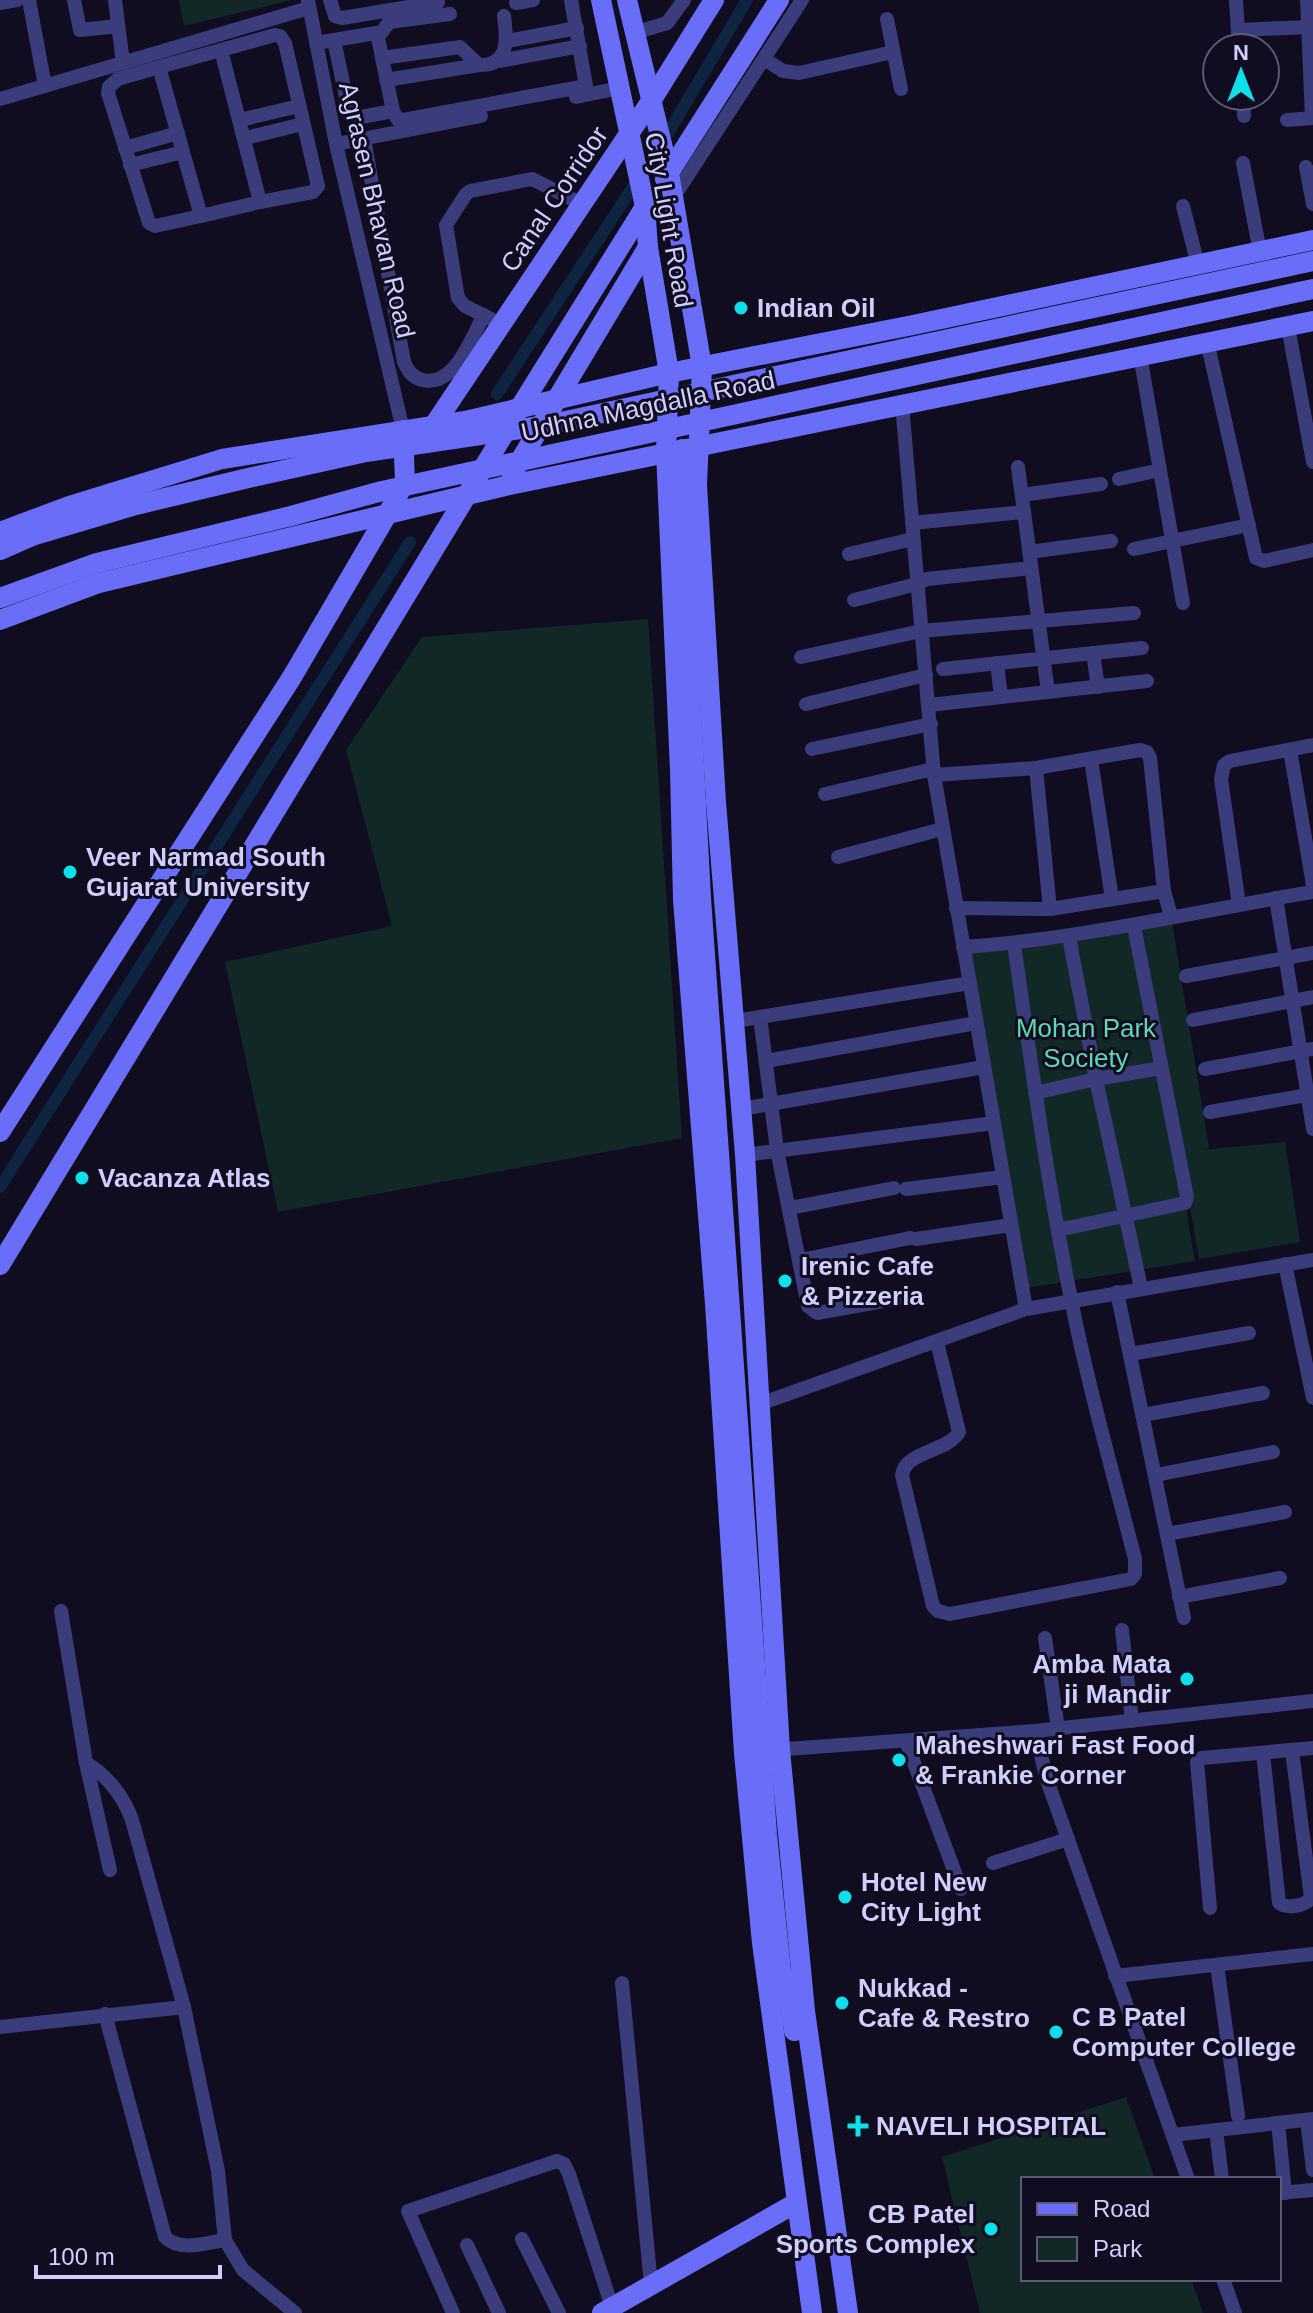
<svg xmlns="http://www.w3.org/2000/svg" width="1313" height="2313" font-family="Arial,sans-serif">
  <rect width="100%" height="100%" fill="#0f0d1f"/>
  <g fill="#112826">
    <path d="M 179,0 L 292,0 L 184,26 Z"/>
    <path d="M 648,619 L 682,1138 L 278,1212 L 225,962 L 392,926 L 346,750 L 422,637 Z"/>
    <path d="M 1171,916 L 1209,1148 L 1201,1150 L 1285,1142 L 1300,1242 L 1199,1259 L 1181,1153 L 1177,1154 L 1195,1261 L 1020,1289 L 964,949 Z"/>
    <path d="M 1126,2097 L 1155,2179 L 1023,2179 L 1023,2279 L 1191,2279 L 1203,2313 L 980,2313 L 942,2157 Z"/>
  </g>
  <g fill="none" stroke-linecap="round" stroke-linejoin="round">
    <g stroke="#0e2542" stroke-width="12">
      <path d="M 664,140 L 747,0"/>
      <path d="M 497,394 L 633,187"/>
      <path d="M 0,1187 L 410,542"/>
    </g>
    <g stroke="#3b3c7b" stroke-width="14">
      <path d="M 29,0 L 45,86"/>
      <path d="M 74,0 L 80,30 L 118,26"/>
      <path d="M 115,0 L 123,63"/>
      <path d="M 308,0 L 336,144 L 403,430"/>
      <path d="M 330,0 L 335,16 L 342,18 L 438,2"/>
      <path d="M 1236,0 L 1239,48"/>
      <path d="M 1307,0 L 1312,118"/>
      <path d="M 0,3 L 17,0"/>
      <path d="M 516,3 L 533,0"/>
      <path d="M 887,19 L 901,89"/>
      <path d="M 1238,30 L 1308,27"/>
      <path d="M 377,33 L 393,111 L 398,120 L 403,120 L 586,86 L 571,0"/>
      <path d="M 634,33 L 667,23 L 684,0"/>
      <path d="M 334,40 L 350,116 L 356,118 L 393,111"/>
      <path d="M 507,41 L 577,28"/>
      <path d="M 316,43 L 382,32 L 389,22 L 450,14"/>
      <path d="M 221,50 L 260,202 L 201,216 L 159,67 Z"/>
      <path d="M 221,50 L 275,35 L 280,36 L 285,43 L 318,186 L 313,192 L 260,202"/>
      <path d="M 382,58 L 460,47 L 479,65 C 510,66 507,38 504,16"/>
      <path d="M 764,59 L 783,71 L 799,73 L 893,52"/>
      <path d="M 499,61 L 580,46"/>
      <path d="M 159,67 L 118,79 L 109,87 L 108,93 L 149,223 L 155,226 L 201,216"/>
      <path d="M 386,80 L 479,65"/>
      <path d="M 1243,96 L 1244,116"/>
      <path d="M 576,97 L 619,88"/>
      <path d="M 0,99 L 309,8"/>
      <path d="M 240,120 L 299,106"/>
      <path d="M 1287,120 L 1313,118"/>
      <path d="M 245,138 L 303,124"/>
      <path d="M 364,139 L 404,362 C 408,371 412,377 422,380 C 455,388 471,338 484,315"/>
      <path d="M 336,144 L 481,116"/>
      <path d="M 125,148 L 178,133"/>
      <path d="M 1243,163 L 1260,252"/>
      <path d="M 130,165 L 183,152"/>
      <path d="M 1306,167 L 1313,204"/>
      <path d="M 673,198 L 802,0"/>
      <path d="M 1183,206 L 1198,265"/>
      <path d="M 491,319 L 465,306 L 458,298 L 446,225 L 466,194 L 470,191 L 532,179 L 582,204"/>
      <path d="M 1288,327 L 1313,462"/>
      <path d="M 1207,341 L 1256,558 L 1264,561 L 1313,550"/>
      <path d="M 1140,355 L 1183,603"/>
      <path d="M 902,404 L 934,775 L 1026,1309"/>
      <path d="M 1018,467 L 1048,692"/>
      <path d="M 1119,479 L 1160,470"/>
      <path d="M 1022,495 L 1101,484"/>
      <path d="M 912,523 L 1024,512"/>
      <path d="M 1134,549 L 1249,525"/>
      <path d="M 1029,552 L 1111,541"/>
      <path d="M 849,554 L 913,539"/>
      <path d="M 854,600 L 917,584 L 927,579 L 1031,568"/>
      <path d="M 1093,653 L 1098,687"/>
      <path d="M 801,657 L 921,631 L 1134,613"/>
      <path d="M 997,663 L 1001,697"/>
      <path d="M 943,669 L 1142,648"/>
      <path d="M 806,704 L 926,675"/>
      <path d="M 929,705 L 1147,681"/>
      <path d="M 812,749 L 931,724"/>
      <path d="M 1290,750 L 1313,885"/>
      <path d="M 1091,759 L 1112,899"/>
      <path d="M 1036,768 L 1050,909"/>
      <path d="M 934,775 L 1036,768 L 1140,750 L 1147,752 L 1150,758 L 1164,891 L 1171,916"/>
      <path d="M 825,794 L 933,769"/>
      <path d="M 838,857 L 942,829"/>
      <path d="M 1276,898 L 1313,1129"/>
      <path d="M 1239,905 L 1221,779 L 1224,765 L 1230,761 L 1313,745"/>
      <path d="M 956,908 L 1050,909 L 1164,891"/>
      <path d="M 1069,937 L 1096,1079 L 1141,1288"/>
      <path d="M 963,947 C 1082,939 1196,911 1313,892"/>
      <path d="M 1186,976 L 1313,953"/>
      <path d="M 760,1017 L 777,1150 L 808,1306 L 817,1313 L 905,1297"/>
      <path d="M 1193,1020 L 1313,997"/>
      <path d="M 735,1021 L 970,983"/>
      <path d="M 766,1061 L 976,1023"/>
      <path d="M 1205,1069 L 1313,1049"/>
      <path d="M 1035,1093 L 1096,1079 L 1161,1068"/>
      <path d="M 741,1109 L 984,1067"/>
      <path d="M 1210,1112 L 1313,1094"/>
      <path d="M 745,1155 L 994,1123"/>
      <path d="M 906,1189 L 1003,1177"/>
      <path d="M 790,1208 L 894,1188"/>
      <path d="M 1058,1230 L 1185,1203 L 1187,1197 L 1134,926"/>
      <path d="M 916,1239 L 1011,1225"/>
      <path d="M 800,1260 L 910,1238"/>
      <path d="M 1285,1264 L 1313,1398"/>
      <path d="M 1117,1292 L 1184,1618"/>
      <path d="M 937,1342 L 959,1432 C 948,1452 905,1451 902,1475 L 933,1606 L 938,1611 L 950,1614 L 1131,1579 L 1135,1574 L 1135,1559 C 1113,1473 1088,1386 1071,1299 C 1047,1181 1031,1062 1014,944"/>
      <path d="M 1131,1354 L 1249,1333"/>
      <path d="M 760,1404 L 1026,1309 L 1313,1260"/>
      <path d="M 1143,1415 L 1263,1393"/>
      <path d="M 1156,1475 L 1273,1452"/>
      <path d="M 1167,1534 L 1285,1512"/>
      <path d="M 1179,1597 L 1280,1578"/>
      <path d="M 61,1611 L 86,1763 L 110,1870"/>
      <path d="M 1122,1630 L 1132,1721"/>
      <path d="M 1045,1638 L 1058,1729"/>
      <path d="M 1035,1731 L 1047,1780 L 1188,2179"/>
      <path d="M 906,1741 L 961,1889"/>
      <path d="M 773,1750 L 1035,1731 L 1313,1701"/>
      <path d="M 1263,1753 L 1279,1903 C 1287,1909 1305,1906 1311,1898 L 1292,1751"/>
      <path d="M 86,1763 C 107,1775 124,1797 132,1820 L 184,2007 L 218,2171 L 225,2240 L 243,2270 L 295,2313"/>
      <path d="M 993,1863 L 1068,1839"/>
      <path d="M 1210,1908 L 1197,1762 L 1202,1758 L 1313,1748"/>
      <path d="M 1217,1965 L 1238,2116"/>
      <path d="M 1115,1976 L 1313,1954"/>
      <path d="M 622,1983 L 651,2285"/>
      <path d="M 105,2014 L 165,2237 C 180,2252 206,2243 225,2240"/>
      <path d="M 0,2027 L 184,2007"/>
      <path d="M 1307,2120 L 1313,2170"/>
      <path d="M 1278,2123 L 1285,2193"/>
      <path d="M 1216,2130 L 1222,2179"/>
      <path d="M 1173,2135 L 1313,2119"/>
      <path d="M 1279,2193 L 1313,2190"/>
      <path d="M 522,2239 L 559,2313"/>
      <path d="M 467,2245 L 499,2313"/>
      <path d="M 1223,2279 L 1235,2313"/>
      <path d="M 453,2313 L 408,2211 L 557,2161 L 564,2164 L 569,2174 L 612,2307"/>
    </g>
    <g stroke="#6a6df8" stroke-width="20">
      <path d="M 601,0 L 645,207 L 648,247 L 669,373 L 666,452 L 680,770 L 683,900 L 715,1304 L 744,1753 L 762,1943 L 812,2313"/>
      <path d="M 627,0 L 669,173 L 702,367 L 697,485 L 716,802 L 745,1155 L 780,1750 L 805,2011 L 848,2313"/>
      <path d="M 665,179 L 779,0"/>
      <path d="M 430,431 L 651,101 L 714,0"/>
      <path d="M 682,449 L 687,531 L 683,558 L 701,898 L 767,1834 L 781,1971 L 788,1993 L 794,2031"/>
      <path d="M 512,474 L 648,247"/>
      <path d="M 0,532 L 69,506 L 222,459 L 465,421 L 669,373 L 913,325 L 1313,240"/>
      <path d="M 0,620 L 99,583 L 505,486 L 1313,321"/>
      <path d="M 0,1132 L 292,677 L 388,513 L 405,482 L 403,430"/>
      <path d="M 0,1265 L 519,409 L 646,205"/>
      <path d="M 602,2313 L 796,2203"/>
    </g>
    <g stroke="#6a6df8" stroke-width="20">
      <path d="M 0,550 L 32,536 L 136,505 L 244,479 L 366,452 L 547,425 L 1313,261"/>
      <path d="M 0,598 L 97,563 L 291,516 L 382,491 L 1313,289"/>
    </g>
  </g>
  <g fill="#0ce0eb" stroke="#0f0d1f" stroke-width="3">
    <circle cx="741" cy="308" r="8"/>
    <circle cx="70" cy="872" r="8"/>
    <circle cx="82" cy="1178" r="8"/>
    <circle cx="785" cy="1281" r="8"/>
    <circle cx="1187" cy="1679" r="8"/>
    <circle cx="899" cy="1760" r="8"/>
    <circle cx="845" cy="1897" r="8"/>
    <circle cx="842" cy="2003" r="8"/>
    <circle cx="1056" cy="2032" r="8"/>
    <path d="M854 2114h8v8h8v8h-8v8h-8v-8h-8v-8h8z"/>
    <circle cx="991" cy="2229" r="8"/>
  </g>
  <g text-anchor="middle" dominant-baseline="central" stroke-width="6" stroke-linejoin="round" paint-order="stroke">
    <g font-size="26" fill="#d1cefd" stroke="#0f0d1f">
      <text transform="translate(554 199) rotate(-56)">Canal Corridor</text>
      <text transform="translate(377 210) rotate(77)">Agrasen Bhavan Road</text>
      <text transform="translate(669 220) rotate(80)">City Light Road</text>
      <text transform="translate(648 406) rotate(-12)">Udhna Magdalla Road</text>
    </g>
    <g font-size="26" font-weight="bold" fill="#d1cefd" stroke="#0f0d1f" text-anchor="start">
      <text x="757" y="308">Indian Oil</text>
      <text x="86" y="857">Veer Narmad South<tspan x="86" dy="30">Gujarat University</tspan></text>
      <text x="98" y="1178">Vacanza Atlas</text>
      <text x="801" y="1266">Irenic Cafe<tspan x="801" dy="30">&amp; Pizzeria</tspan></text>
      <text x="1171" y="1664" text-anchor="end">Amba Mata<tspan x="1171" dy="30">ji Mandir</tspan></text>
      <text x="915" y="1745">Maheshwari Fast Food<tspan x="915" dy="30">&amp; Frankie Corner</tspan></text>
      <text x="861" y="1882">Hotel New<tspan x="861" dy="30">City Light</tspan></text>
      <text x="858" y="1988">Nukkad -<tspan x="858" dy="30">Cafe &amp; Restro</tspan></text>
      <text x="1072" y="2017">C B Patel<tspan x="1072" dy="30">Computer College</tspan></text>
      <text x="876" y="2126">NAVELI HOSPITAL</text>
      <text x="975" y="2214" text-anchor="end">CB Patel<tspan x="975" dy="30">Sports Complex</tspan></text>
    </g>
    <g font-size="26" fill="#5ed8b3" stroke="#0f0d1f">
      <text x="1086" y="1028">Mohan Park<tspan x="1086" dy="30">Society</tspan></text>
    </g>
  </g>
  <rect x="1021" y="2177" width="260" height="104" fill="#0f0d1f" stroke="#5d5a78" stroke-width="2"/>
  <rect x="1037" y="2203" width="40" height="12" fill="#6a6df8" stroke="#5d5a78" stroke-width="2"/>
  <text x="1093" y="2217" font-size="24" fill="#d1cefd">Road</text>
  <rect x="1037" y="2237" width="40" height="24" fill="#112826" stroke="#5d5a78" stroke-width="2"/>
  <text x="1093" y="2257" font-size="24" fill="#d1cefd">Park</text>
  <g transform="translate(1241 72)"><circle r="38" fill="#0f0d1f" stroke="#5d5a78" stroke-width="2"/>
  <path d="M0-6L14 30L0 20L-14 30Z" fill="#0ce0eb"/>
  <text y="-12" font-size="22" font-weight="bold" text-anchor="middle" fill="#d1cefd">N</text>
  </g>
  <path d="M36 2265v12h184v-12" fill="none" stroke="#d1cefd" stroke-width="4"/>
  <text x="48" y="2265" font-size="24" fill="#d1cefd" stroke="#0f0d1f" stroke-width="6" paint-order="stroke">100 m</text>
</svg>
